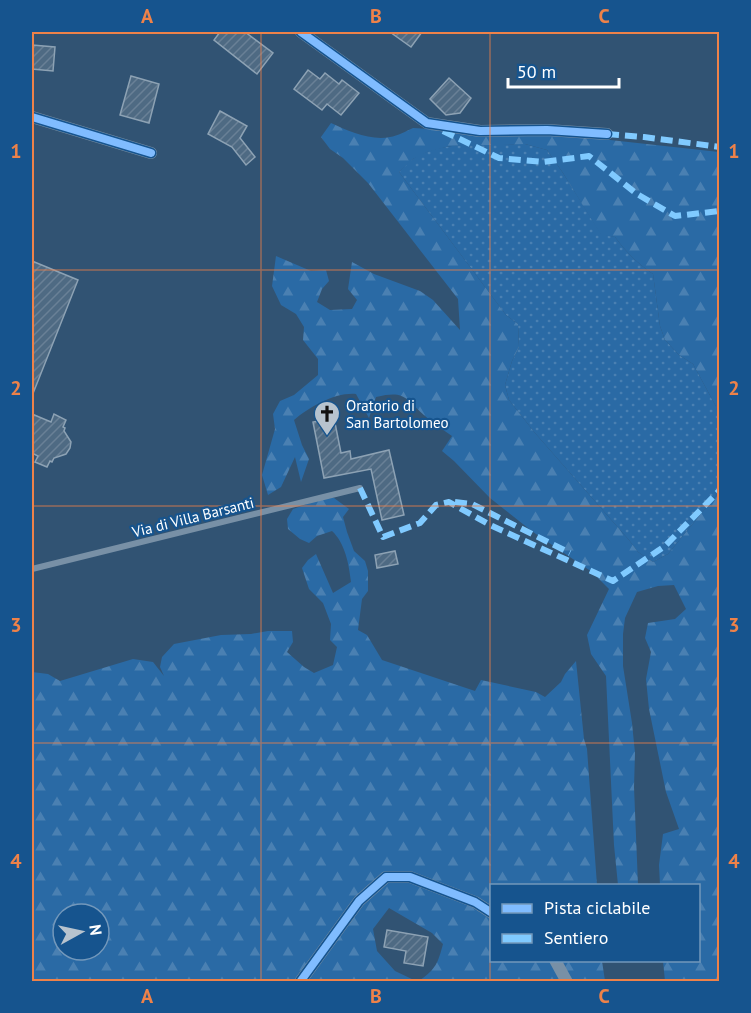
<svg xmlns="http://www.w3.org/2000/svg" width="751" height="1013" font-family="'PT Sans',sans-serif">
  <defs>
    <pattern id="grass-dots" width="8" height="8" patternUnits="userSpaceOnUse" patternTransform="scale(1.5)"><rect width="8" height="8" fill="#2a6aa5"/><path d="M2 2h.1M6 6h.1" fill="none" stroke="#4a80b2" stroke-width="1.8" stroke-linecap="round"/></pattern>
    <pattern id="forest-firs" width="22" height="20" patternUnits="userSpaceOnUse" patternTransform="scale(1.5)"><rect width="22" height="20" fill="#2a6aa5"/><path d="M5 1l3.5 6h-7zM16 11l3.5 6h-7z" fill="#4a80b2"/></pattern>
    <pattern id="building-hatch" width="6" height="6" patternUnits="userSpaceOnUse" patternTransform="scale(1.5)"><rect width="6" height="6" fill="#4e6a83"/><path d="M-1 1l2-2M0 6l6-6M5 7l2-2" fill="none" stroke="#698096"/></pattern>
  </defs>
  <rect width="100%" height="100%" fill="#315373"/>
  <path fill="url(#grass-dots)" d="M 525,144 L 547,150 L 563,173 L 601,234 L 615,237 C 626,252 638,264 653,274 L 660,326 L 665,340 L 679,355 L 693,364 L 719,412 L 719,492 L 668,554 L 653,562 L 638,552 L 629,540 L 535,433 L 509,400 L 505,385 L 512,361 L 519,347 L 518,324 L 506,315 L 399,172 C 403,168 408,162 413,159 C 440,140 493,145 525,144 Z"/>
  <g fill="url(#forest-firs)" fill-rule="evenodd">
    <path d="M 331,123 C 348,131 371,141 390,137 C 398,136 406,131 413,128 L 592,138 L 719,152 L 719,412 L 693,364 L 679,355 L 665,340 L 660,326 L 653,274 C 638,264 626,252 615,237 L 601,235 L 563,173 L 547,150 L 525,144 L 450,146 L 427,152 L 413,159 L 399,172 L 506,315 L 518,324 L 519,347 L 512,361 L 505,385 L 509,400 L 535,433 L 629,540 L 638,552 L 653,562 L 668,554 L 719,492 L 719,981 L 665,981 L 663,961 L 698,960 L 698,886 L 660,885 L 659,865 L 663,834 L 679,829 L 666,792 L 649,709 L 646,679 L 651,652 L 645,638 L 648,623 L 675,619 L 686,609 L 674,585 L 658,586 L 637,592 L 625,618 L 623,634 L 623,666 L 632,723 L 635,753 L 634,787 L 638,885 L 618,885 L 614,845 L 606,676 L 591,654 L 587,635 L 609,589 L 592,572 L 533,532 L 490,498 L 454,461 L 442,451 L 452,436 C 443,430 433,423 425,416 C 405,398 405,390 376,397 L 369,418 L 356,394 C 336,392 309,407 294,420 L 302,445 L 309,459 L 301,482 L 295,457 L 281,487 L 268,495 L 262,475 L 275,429 L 273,414 L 280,401 L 294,395 L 318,375 L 318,359 L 303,340 L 304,327 L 296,314 L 281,305 L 272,286 L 276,256 L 311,271 L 326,270 L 329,281 L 322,289 L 317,302 L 330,310 L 352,309 L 357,300 L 348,289 L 352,262 L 374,274 L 420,291 L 433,300 L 460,330 L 458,299 L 368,183 L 343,158 L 330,149 L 321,137 Z"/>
    <path d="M 324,498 L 334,498 L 349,509 L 343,517 L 347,532 L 354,551 L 365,561 L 368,571 L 368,591 L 362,599 L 358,630 L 367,635 L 382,660 L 475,691 L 481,680 L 536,692 L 545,697 L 561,682 L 565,674 L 576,661 L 584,739 L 587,749 L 597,885 L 492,886 L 492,960 L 602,961 L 605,981 L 419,981 C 436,969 438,963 443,944 L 432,933 L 389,908 L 373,929 L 377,951 L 395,971 L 416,981 L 32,982 L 32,672 L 48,674 L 60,681 L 133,659 L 153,662 L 164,676 L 160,667 L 162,657 L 174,644 L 221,635 L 251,634 L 268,631 L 292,631 L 293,642 L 287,652 L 304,667 L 314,673 L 333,665 L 337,647 L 330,640 L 331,624 L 323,603 L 309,589 L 302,568 L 308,560 L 316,554 L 333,593 L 351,582 C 349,564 345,543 332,531 L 317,536 L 309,543 L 300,539 L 288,529 L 287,519 L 293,509 ZM 63,914 L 99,914 L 99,950 L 63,950 Z"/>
  </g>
  <g fill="url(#building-hatch)" stroke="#8da2b4" stroke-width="1.5">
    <path d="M 220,32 L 245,32 L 273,53 L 257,74 L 214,40 Z"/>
    <path d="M 390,32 L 422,32 L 411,47 Z"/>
    <path d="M 32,45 L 55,47 L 53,71 L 32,69 Z"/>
    <path d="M 308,70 L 320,79 L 325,73 L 339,84 L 342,80 L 359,93 L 341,115 L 327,104 L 322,110 L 294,89 Z"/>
    <path d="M 131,76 L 159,84 L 149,123 L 120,115 Z"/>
    <path d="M 449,78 L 471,98 L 460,113 L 446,115 L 430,99 Z"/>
    <path d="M 220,111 L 247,126 L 240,138 L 255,157 L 246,165 L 232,147 L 208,134 Z"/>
    <path d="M 32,261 L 78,280 L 32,396 Z"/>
    <path d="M 32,414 L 51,422 L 54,414 L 66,420 L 63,427 L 65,428 L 64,431 L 71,442 L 70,448 L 66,454 L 54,458 L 52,462 L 50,461 L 47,467 L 35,462 L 38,456 L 32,453 Z"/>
    <path d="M 334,418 L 341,453 L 350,451 L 351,459 L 389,450 L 404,515 L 382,520 L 371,469 L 324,478 L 313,422 Z"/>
    <path d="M 395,551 L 398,564 L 377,568 L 375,555 Z"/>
    <path d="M 387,930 L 428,937 L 423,966 L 404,963 L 406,951 L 384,947 Z"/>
  </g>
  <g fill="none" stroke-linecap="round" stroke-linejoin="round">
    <path stroke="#7890a6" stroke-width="6" d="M 32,569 L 360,488"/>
    <g stroke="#7890a6" stroke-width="12">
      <path d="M 301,32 L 427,123 L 480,131 L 547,130 L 607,134"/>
      <path d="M 32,117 L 151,153"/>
      <path d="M 555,960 L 567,982"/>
      <path d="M 300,982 L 359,901 L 386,877 L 410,877 L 475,902 L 492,913"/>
    </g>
    <g stroke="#80caff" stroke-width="6" stroke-dasharray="12 6" stroke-linecap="butt">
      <path d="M 443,131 L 499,158 L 543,162 L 589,156 L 637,194 L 675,216 L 720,211"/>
      <path d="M 607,134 L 644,137 L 720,147"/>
      <path d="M 360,488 L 383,537 L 420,523 L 436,505 L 449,502 L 490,525 L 613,581 L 665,546 L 720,490"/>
      <path d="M 455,502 L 472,504 L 570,553"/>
    </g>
    <defs>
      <g id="cycleway">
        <path d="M 301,32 L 427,123 L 480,131 L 547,130 L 607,134"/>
        <path d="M 32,117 L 151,153"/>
        <path d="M 300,982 L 359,901 L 386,877 L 410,877 L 475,902 L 492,913"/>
      </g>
    </defs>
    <use href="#cycleway" stroke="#16548e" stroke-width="11"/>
    <use href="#cycleway" stroke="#80bcff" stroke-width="8"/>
  </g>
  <path fill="none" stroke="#ee8249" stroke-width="1.5" stroke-opacity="0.55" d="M 261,32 L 261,982M 490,32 L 490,982M 32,270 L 720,270M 32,506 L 720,506M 32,743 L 720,743"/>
  <defs>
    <symbol id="church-pin" viewBox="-11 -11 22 30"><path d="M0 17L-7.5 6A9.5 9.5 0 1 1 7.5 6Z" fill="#b7c3ce" stroke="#16548e"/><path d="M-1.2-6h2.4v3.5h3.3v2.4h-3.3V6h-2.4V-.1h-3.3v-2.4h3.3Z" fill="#111"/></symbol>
  </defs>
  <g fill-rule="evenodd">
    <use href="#church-pin" x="312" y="399" width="30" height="40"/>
  </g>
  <g text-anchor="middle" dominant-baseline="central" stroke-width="4.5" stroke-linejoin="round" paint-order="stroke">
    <g font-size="15" fill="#fff" stroke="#16548e" text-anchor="start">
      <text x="346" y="405">Oratorio di<tspan x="346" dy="17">San Bartolomeo</tspan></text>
    </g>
    <g font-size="15" fill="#fff" stroke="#16548e">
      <text transform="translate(193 517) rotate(-14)">Via di Villa Barsanti</text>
    </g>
  </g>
  <rect width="751" height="1013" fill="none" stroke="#16548e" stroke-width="66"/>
  <rect x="490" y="884" width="210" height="78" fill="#16548e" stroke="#7398bb" stroke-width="1.5"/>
  <rect x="502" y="904" width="30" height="9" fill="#80bcff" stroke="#7398bb" stroke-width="1.5"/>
  <text x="544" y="914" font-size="18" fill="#ffffff">Pista ciclabile</text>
  <rect x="502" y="934" width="30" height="9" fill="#80caff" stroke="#7398bb" stroke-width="1.5"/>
  <text x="544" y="944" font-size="18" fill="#ffffff">Sentiero</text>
  <g transform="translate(81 932) rotate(82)"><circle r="28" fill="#16548e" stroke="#7398bb" stroke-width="1.5"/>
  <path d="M0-4.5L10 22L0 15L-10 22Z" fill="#b7c3ce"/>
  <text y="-9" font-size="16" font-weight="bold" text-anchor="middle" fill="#ffffff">N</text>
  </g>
  <path d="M508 78v9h111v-9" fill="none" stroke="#ffffff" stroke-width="3"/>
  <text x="517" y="78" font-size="18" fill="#ffffff" stroke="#16548e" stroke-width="4.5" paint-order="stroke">50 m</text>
  <rect x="33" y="33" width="685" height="947" fill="none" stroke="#ee8249" stroke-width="2"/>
  <g font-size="20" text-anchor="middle" font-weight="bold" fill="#ee8249">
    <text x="147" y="23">A</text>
    <text x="376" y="23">B</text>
    <text x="604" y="23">C</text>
    <text x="16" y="158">1</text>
    <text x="734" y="158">1</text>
    <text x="16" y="395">2</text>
    <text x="734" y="395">2</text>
    <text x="16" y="632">3</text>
    <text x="734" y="632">3</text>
    <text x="16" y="868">4</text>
    <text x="734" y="868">4</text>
    <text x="147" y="1003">A</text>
    <text x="376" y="1003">B</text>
    <text x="604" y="1003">C</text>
  </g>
</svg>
